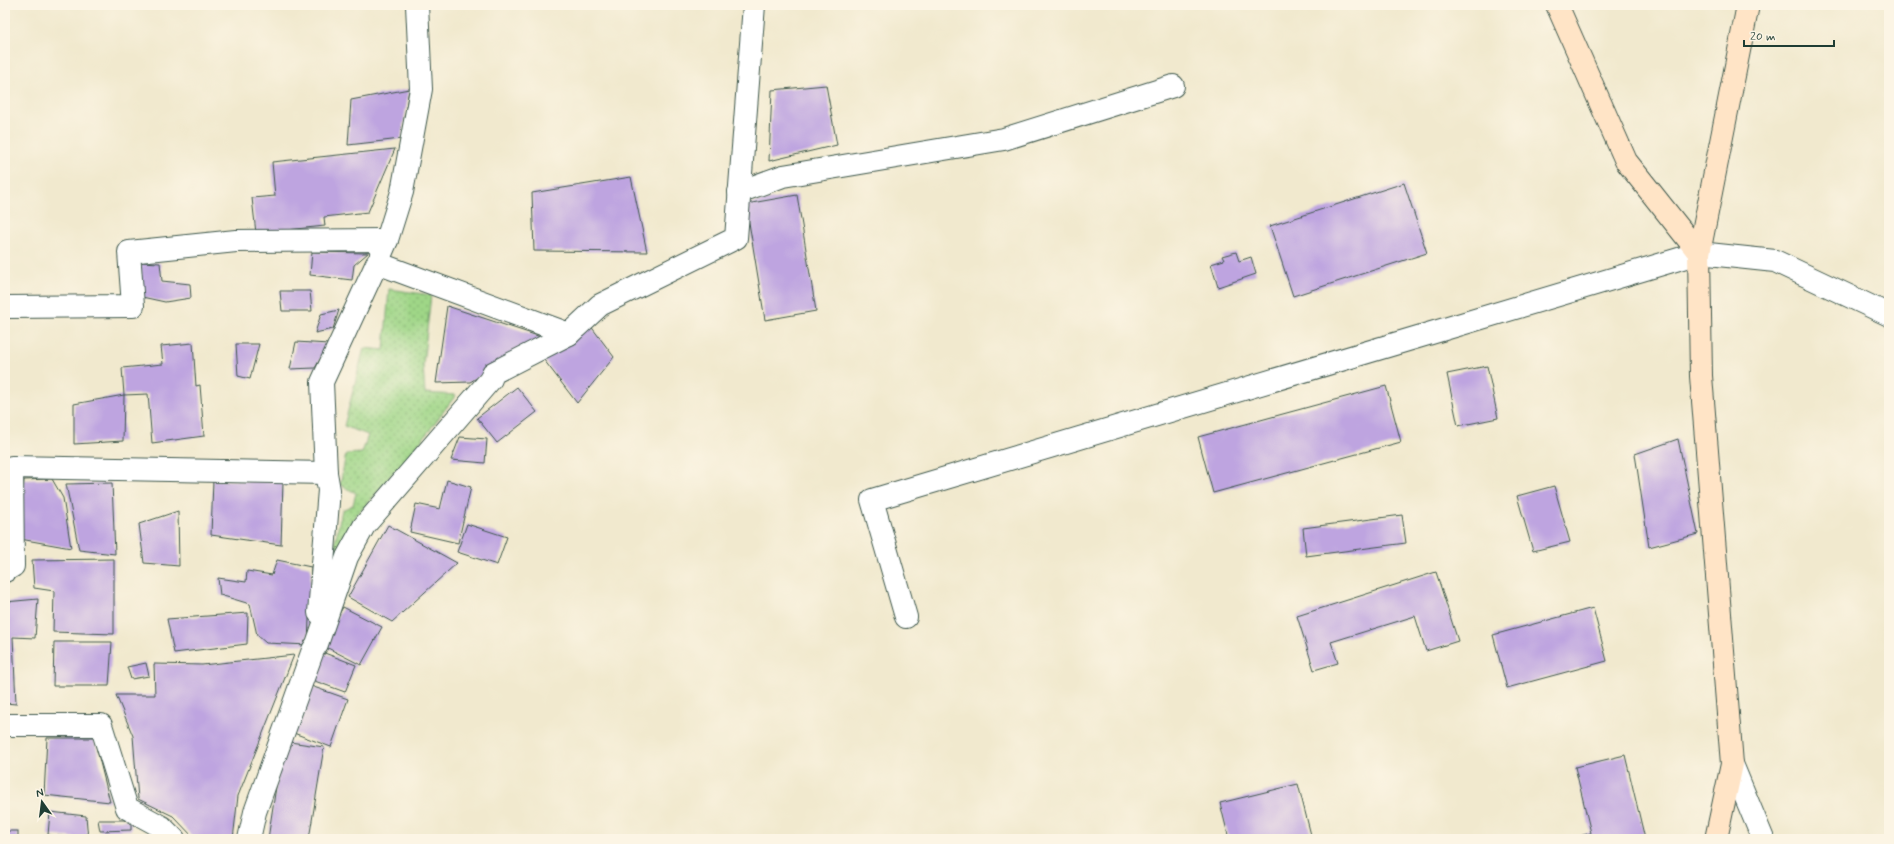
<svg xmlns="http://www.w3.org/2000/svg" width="1894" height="844" font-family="Mynerve,sans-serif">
  <defs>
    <pattern id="grass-dots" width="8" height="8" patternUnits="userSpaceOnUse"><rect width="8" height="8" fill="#9fd687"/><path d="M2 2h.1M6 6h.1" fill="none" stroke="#81af6f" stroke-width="1.8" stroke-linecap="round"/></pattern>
  </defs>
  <rect width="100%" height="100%" fill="#fcf5e5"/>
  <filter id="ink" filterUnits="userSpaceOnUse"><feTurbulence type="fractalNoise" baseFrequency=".025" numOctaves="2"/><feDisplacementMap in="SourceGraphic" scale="8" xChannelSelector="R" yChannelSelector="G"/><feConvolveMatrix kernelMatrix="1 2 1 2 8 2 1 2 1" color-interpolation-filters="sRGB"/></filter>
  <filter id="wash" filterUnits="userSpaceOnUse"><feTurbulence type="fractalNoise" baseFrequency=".012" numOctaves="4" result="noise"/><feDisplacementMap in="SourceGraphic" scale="16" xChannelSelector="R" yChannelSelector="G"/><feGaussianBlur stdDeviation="0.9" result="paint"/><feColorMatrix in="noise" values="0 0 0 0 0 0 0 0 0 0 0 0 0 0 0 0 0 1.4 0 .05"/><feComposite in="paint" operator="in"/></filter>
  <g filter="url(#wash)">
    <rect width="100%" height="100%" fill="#f1e9ce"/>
    <path fill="url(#grass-dots)" stroke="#5f8a5e" d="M 389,289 L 431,295 L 423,365 L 425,393 L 456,395 L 410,456 L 390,476 L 371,500 L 355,517 L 334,565 L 334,546 L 342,510 L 353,505 L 356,493 L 340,485 L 346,454 L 362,453 L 368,435 L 344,426 L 364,348 L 384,350 Z"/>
    <g id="blocks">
      <g fill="#bea4e0">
        <path d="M 826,85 L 837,145 L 769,161 L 772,90 Z"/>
        <path d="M 409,89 L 401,139 L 348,145 L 351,100 Z"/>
        <path d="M 395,149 L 368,212 L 324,217 L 325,226 L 256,233 L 252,198 L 275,196 L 272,162 Z"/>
        <path d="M 631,177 L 647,252 L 534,251 L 532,193 Z"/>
        <path d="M 1404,183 L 1427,253 L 1293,296 L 1270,226 Z"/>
        <path d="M 797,195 L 816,311 L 765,320 L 746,204 Z"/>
        <path d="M 312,252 L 368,253 L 354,265 L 352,280 L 310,275 Z"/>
        <path d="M 1236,252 L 1239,261 L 1251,257 L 1256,274 L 1218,287 L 1211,264 L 1224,260 L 1222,256 Z"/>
        <path d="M 140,262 L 160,263 L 162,281 L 190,284 L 191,298 L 165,302 L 142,297 Z"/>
        <path d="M 280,291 L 310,291 L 312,311 L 282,311 Z"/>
        <path d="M 447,306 L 544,338 L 470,382 L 436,383 Z"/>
        <path d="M 339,310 L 333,329 L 315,333 L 321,314 Z"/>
        <path d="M 590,325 L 614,357 L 577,403 L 544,360 Z"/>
        <path d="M 296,342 L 329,344 L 315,368 L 290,369 Z"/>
        <path d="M 193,343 L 196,386 L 200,385 L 204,436 L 152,443 L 148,394 L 124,395 L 122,368 L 163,364 L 161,346 Z"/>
        <path d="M 236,344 L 259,344 L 250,379 L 238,376 Z"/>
        <path d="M 1487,366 L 1498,418 L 1458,426 L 1447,374 Z"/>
        <path d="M 1386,386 L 1401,442 L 1213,493 L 1198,437 Z"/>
        <path d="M 517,387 L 537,412 L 497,443 L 477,418 Z"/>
        <path d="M 124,395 L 123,441 L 74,444 L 74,404 Z"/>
        <path d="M 460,437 L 487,439 L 485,463 L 451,460 Z"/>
        <path d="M 1678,439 L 1698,534 L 1649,547 L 1635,454 Z"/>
        <path d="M 52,479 L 63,498 L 71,548 L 20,539 L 24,480 Z"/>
        <path d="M 213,480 L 283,482 L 281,545 L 211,535 Z"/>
        <path d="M 447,480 L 471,487 L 458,543 L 410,532 L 416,504 L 440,509 Z"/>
        <path d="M 112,483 L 115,554 L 79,550 L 66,484 Z"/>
        <path d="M 1554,486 L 1570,542 L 1533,551 L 1517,496 Z"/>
        <path d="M 178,511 L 179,566 L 144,563 L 139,524 Z"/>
        <path d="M 1402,515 L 1406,543 L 1306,556 L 1303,528 Z"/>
        <path d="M 467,524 L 507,537 L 497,565 L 457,552 Z"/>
        <path d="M 388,525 L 457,563 L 392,622 L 348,597 Z"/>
        <path d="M 114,559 L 114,634 L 53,632 L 54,591 L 34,588 L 32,560 Z"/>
        <path d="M 277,560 L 311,567 L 308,645 L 266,643 L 257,635 L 250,604 L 220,595 L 218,578 L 246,582 L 247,571 L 272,575 Z"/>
        <path d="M 1436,572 L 1458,641 L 1426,651 L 1415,616 L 1331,642 L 1338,663 L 1314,670 L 1297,616 Z"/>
        <path d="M 38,599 L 35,638 L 13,637 L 16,704 L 5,703 L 5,602 Z"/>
        <path d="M 343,607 L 382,627 L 361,665 L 322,645 Z"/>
        <path d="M 1593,608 L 1607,661 L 1507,688 L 1493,635 Z"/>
        <path d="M 248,613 L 247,644 L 174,653 L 167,619 Z"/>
        <path d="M 54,642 L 112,642 L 109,686 L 53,686 Z"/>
        <path d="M 322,652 L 356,665 L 345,692 L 312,680 Z"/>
        <path d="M 294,655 L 238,796 L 233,839 L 195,839 L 173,816 L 138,799 L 133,736 L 116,695 L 155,695 L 154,664 L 202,665 Z"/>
        <path d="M 146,663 L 149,676 L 131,679 L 127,667 Z"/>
        <path d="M 308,685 L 348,699 L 331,747 L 291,732 Z"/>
        <path d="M 47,738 L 94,738 L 110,802 L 44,795 Z"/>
        <path d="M 283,741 L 324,747 L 309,839 L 268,839 Z"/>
        <path d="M 1625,755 L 1645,839 L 1568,839 L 1591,833 L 1575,767 Z"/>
        <path d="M 1298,784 L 1312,839 L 1229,839 L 1220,803 Z"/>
        <path d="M 50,812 L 86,816 L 88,839 L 48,835 Z"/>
        <path d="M 98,820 L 131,820 L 131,830 L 100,831 Z"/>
        <rect x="5" y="831" width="13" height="8"/>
      </g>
    </g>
  </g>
  <g filter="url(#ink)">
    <use href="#blocks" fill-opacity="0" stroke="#3e574b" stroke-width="1"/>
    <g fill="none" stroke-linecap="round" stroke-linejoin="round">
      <defs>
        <g id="street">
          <path d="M 739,192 L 783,176 L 1004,139 L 1173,86"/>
          <path d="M 381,254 L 387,240 L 402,192 L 421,89 L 417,5"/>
          <path d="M 5,307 L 133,306 L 129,252 L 236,241 L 387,240"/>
          <path d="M 5,571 L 13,566 L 12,467 L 326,473"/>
          <path d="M 319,613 L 329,490 L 326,473 L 322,382 L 377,263 L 569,334"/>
          <path d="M 906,617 L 872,500 L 1699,253 L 1775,261 L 1889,315"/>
          <path d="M 5,725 L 101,725 L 127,808 L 162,827 L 174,839"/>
          <path d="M 1732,764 L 1763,839"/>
          <path d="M 249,839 L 255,812 L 313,650 L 317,644 L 347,557 L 364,526 L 491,379 L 493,373 L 569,334 L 600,305 L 736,238 L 754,5"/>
        </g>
        <g id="secondary">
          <path d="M 1557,5 L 1626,161 L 1699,253"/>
          <path d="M 1716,839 L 1732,764 L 1701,376 L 1699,253 L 1748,5"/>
        </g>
      </defs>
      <use href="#street" stroke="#3e574b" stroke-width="24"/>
      <use href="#secondary" stroke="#3e574b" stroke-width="24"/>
      <use href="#street" stroke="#fff" stroke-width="22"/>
      <use href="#secondary" stroke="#ffe4c6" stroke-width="22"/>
    </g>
  </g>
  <rect width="1894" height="844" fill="none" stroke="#fcf5e5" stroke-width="20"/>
  <g transform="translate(42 802) rotate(346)" stroke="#fcf5e5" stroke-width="3" paint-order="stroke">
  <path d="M0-3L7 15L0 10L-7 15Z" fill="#1f3d34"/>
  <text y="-6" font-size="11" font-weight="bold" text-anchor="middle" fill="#1f3d34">N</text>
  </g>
  <path d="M1744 40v6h90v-6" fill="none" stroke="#1f3d34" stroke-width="2"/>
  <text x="1750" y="40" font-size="12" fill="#1f3d34" stroke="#fcf5e5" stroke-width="3" paint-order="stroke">20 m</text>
</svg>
